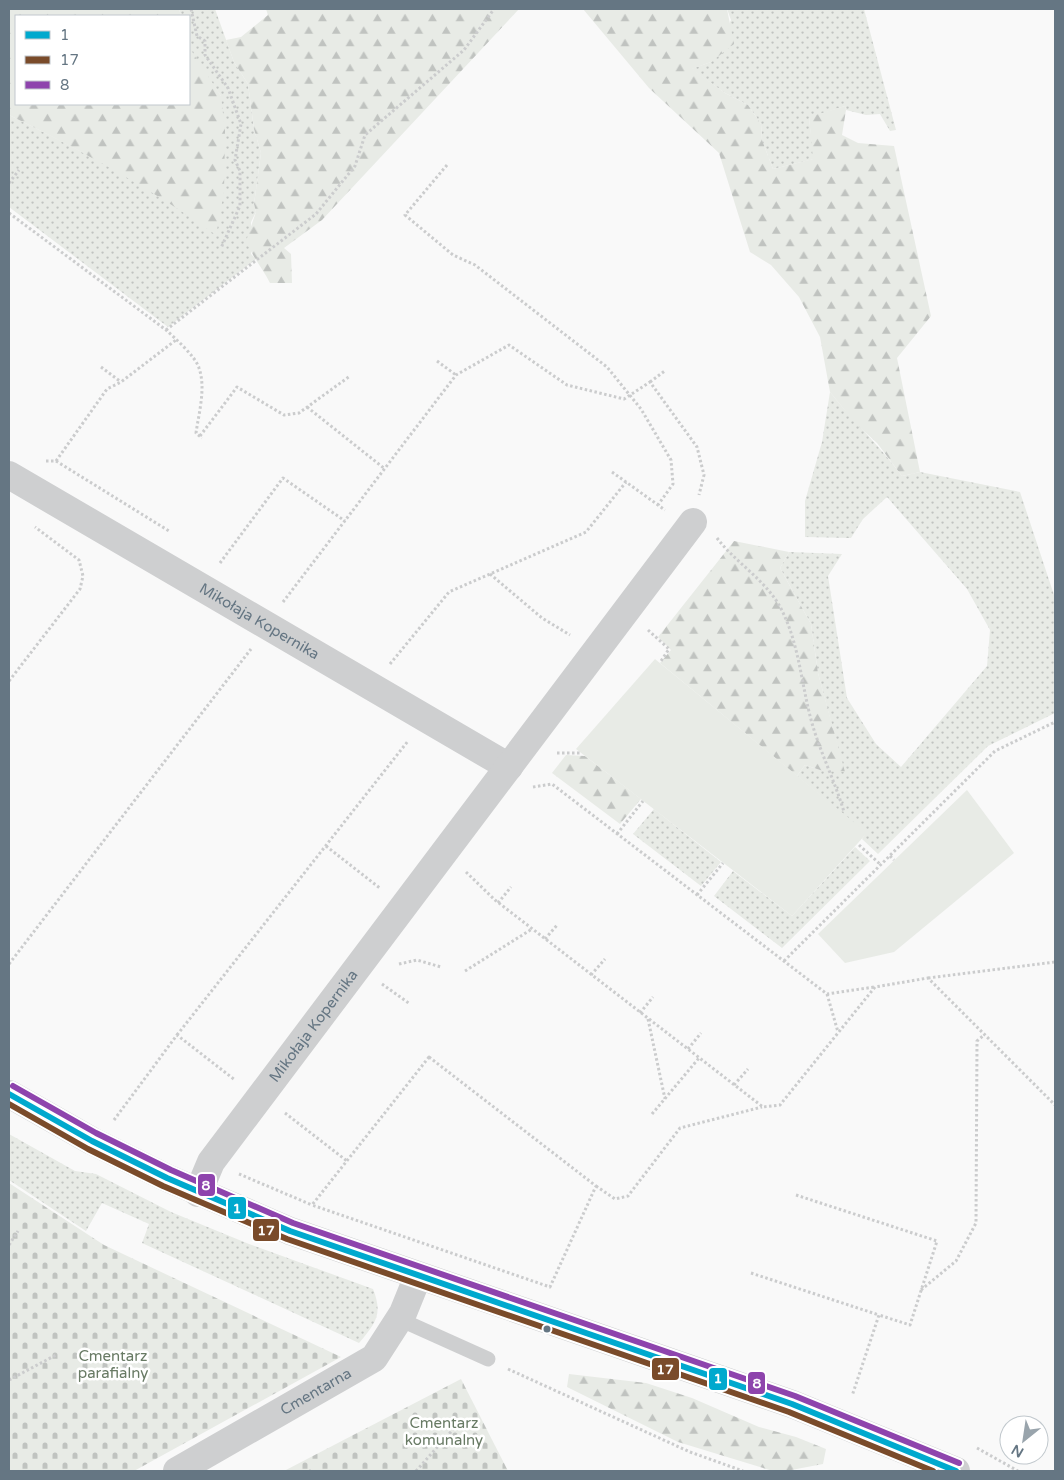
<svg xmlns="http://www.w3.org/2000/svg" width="1064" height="1480" font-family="'Varela Round',sans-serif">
  <defs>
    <pattern id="grass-dots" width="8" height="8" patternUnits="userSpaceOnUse" patternTransform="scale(1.25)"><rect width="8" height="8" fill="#e8ebe6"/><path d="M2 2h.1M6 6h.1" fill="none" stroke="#c0c3c0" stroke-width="1.8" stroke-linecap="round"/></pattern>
    <pattern id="forest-firs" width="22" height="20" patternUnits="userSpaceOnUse" patternTransform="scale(1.25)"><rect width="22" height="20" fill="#e8ebe6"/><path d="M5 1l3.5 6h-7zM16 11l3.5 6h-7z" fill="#c0c3c0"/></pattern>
    <pattern id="cemetery-stones" width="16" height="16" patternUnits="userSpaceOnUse" patternTransform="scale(1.25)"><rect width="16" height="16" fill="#e8ebe6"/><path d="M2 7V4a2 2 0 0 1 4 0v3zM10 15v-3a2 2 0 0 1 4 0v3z" fill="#c0c3c0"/></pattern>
  </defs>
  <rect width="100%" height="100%" fill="#f9f9f9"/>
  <g fill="url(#grass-dots)">
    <path d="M 179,9 L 215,9 L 234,62 L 248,84 L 254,129 L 261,153 L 254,204 L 256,212 L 251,222 L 251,254 L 256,259 L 168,327 L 9,207 L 9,115 C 83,151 149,186 216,234 L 221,96 L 190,52 L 189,16 L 181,16 Z"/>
    <path d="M 727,9 L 864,9 L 896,130 L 890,131 L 880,114 L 866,115 L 846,110 L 845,106 L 809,118 L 814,159 L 773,169 L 762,140 L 761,124 L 748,105 L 725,93 L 691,69 L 711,62 L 731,20 Z"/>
    <path d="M 830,392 C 853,421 880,446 902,476 L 920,472 L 1020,492 L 1055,598 L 1055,713 L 988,746 L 878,854 L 862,839 L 866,833 L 797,776 L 805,765 L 823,771 L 844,771 L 818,673 L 811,624 L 780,568 L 789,552 L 842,554 L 828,576 L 847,698 L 876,744 L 901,767 L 987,666 L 990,630 L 967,589 L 887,497 L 863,519 L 851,538 L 805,537 L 805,501 L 822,442 Z"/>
    <path d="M 654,809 L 721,862 L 701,886 L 633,834 Z"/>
    <path d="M 855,847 L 870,861 L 782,948 L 714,896 L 733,871 L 792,916 Z"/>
    <path d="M 9,1134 L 75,1171 L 96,1174 L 171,1212 L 249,1244 L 373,1289 C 383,1314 376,1323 359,1343 L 142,1243 L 149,1224 L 102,1203 L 86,1231 L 9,1180 Z"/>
  </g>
  <g fill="url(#forest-firs)">
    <path d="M 9,9 L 179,9 L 181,16 L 16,16 L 16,104 L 189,104 L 189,47 L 221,96 L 225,131 L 224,192 L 216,235 C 149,187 82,151 9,115 Z"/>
    <path d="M 266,9 L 519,9 L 322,220 L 284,248 L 291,254 L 292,283 L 270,283 C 263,269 252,256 246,241 L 256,212 L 254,204 L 261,153 L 254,129 L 248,84 L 234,62 L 226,40 L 241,37 L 268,15 Z"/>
    <path d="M 583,9 L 727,9 L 734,44 L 711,62 L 692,69 L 725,93 L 748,105 L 761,124 L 762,140 L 773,169 L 813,159 L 809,117 L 845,106 L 846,110 L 842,135 L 858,143 L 894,146 L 931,316 L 897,358 L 920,472 L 902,476 L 877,443 L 856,424 L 830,392 L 820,337 L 799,297 L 771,265 L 750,252 L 719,153 L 649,88 Z"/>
    <path d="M 734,541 L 789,552 L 780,568 L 811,624 L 818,673 L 845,772 L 823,771 L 805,765 L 797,776 L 660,663 L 671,650 L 658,637 Z"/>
    <path d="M 566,755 L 585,756 L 641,799 L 620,824 L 552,773 Z"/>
    <path d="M 569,1374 L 646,1383 L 692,1398 L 759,1427 L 796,1437 L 826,1449 L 823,1464 L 786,1471 L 773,1471 L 678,1442 L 567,1387 Z"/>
  </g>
  <g fill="url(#cemetery-stones)">
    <path d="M 9,1183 L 104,1245 L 341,1357 L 134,1471 L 9,1471 Z"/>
    <path d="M 461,1379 L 508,1471 L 284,1471 Z"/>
  </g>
  <g fill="#e8ebe6">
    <path d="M 655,659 L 867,833 L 792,916 L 576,749 Z"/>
    <path d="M 967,790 L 1014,853 L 894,952 L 845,963 L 818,934 Z"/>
  </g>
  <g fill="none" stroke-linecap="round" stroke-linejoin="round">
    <g stroke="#cbcccd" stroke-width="3" stroke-dasharray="2.5 2.5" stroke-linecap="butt">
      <path d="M 191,9 L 197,36 L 205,41 L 205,55 L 228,88 L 241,124 L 235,160 L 240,171 L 240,206 L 221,248"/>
      <path d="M 447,165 L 405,215 L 453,255 L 475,265 L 607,367 L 641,409 L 671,460 L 673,484 L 658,505"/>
      <path d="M 9,183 L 19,170"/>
      <path d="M 9,213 L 166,330 C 175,338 196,357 199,368 C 206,388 199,412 196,433 L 202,438"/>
      <path d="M 166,330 L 316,214 L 355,166 L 365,135 L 464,50 L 494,9"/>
      <path d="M 437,361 L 456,375"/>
      <path d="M 101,367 L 121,382"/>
      <path d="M 650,382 L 666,370"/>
      <path d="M 307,407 L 385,469"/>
      <path d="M 200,436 L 237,387 L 284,415 L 299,413 L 350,376"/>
      <path d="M 46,461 L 56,461 L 169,531"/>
      <path d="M 56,461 L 107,389 L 121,382 L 176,340"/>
      <path d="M 612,472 L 665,510"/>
      <path d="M 717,538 C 735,562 763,578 779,605 C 801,644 801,691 815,733 C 824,760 836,785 844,812"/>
      <path d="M 220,563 L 283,478 L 345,521"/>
      <path d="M 490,574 L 542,618 L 570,635"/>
      <path d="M 283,602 L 456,375 L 509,345 L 567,385 L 624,399 L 650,382 L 697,447 L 704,475 L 699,495"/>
      <path d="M 648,630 L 669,649 L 661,661"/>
      <path d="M 390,664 L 449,592 L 586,532 L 626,482"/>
      <path d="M 9,681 L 80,589 L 83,576 L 79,560 L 35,527"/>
      <path d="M 557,753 L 582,753"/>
      <path d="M 533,787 L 552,784 L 827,994 L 874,987"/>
      <path d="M 617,834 L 643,801"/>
      <path d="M 859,845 L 881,865"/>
      <path d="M 326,846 L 381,889"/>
      <path d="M 890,856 L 894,860"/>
      <path d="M 466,872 L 495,900 L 763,1107 L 780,1105 L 875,987 L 928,978 L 1055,1105"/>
      <path d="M 697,895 L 723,863"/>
      <path d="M 498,903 L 511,887"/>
      <path d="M 545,939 L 558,924"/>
      <path d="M 784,961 L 995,751 L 1055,722"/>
      <path d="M 9,964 L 251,649"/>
      <path d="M 399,964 L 417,960 L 441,967"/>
      <path d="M 465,971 L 532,929"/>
      <path d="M 591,975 L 605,959"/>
      <path d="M 928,978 L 1055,962"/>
      <path d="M 382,984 L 410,1004"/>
      <path d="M 827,994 L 838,1032"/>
      <path d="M 640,1013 L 653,997"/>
      <path d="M 648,1019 L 665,1099"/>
      <path d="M 177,1035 L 408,741"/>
      <path d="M 688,1049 L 701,1033"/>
      <path d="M 429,1057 L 596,1186 L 550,1287 L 312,1205 Z"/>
      <path d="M 734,1085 L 748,1069"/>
      <path d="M 285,1113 L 347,1161"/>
      <path d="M 652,1114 L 699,1058"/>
      <path d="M 114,1120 L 177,1035 L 235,1080"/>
      <path d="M 239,1174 L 312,1205"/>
      <path d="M 596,1186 L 615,1199 L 628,1196 L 680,1128 L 762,1107"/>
      <path d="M 796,1195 L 937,1241 L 910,1325 L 879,1315"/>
      <path d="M 9,1245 L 18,1231"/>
      <path d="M 751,1273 L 879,1315 L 852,1396"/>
      <path d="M 921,1290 L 956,1261 L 976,1223 L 977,1041 L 984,1035"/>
      <path d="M 508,1369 L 690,1452 L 743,1471"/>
      <path d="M 9,1380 L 56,1355"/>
      <path d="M 977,1448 L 1018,1471"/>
      <path d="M 310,1471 L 311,1470"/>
      <path d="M 416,1471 L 457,1425"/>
    </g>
    <path stroke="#cecfd0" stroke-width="15" d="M 399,1319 L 488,1359"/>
    <g stroke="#cecfd0" stroke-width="28">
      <path id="s1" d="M 9,475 L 509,767"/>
      <path id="s2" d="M 198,1193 L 211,1162 L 693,522"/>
      <path id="s3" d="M 177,1471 L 374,1358 L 403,1313 L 418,1276"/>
    </g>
    <path stroke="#cecfd0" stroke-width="28" d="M 9,1094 L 92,1141 L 167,1178 L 290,1231 L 792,1404 L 956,1471"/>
    <defs>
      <path id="bus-1" d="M 9,1094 L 92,1141 L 167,1178 L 290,1231 L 792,1404 L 956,1471"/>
      <path id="bus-2" d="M 9,1104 L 88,1149 L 163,1186 L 287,1239 L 789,1412 L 933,1471"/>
      <path id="bus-3" d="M 13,1086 L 96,1133 L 171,1170 L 293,1223 L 795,1396 L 959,1463"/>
    </defs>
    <use href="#bus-1" stroke="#fff" stroke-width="10"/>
    <use href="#bus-2" stroke="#fff" stroke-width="10"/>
    <use href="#bus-3" stroke="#fff" stroke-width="10"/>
    <use href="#bus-1" stroke="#00a9ce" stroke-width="6"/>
    <use href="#bus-2" stroke="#7a4b2a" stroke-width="6"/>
    <use href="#bus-3" stroke="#8e44ad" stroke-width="6"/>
  </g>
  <circle fill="#657683" stroke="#fff" stroke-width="2" cx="547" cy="1329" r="4.5"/>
  <g text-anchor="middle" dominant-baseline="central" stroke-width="5" stroke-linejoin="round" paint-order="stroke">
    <g font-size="15" fill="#657683" stroke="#fff">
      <text stroke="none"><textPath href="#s1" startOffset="290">Mikołaja Kopernika</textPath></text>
      <text stroke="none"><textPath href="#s2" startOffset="204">Mikołaja Kopernika</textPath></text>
      <text stroke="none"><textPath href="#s3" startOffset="160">Cmentarna</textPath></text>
    </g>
    <g font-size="15" fill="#687a64" stroke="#fff">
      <text x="113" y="1356">Cmentarz<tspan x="113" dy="17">parafialny</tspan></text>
      <text x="444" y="1423">Cmentarz<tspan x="444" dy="17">komunalny</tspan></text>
    </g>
  </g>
  <g stroke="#fff" stroke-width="2">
    <rect x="197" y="1173" width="19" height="24" rx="5" fill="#8e44ad"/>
    <rect x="227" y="1196" width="20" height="24" rx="5" fill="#00a9ce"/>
    <rect x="252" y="1218" width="28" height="24" rx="5" fill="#7a4b2a"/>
    <rect x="651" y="1357" width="29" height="24" rx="5" fill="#7a4b2a"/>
    <rect x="708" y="1367" width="20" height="24" rx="5" fill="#00a9ce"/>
    <rect x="747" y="1371" width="19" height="24" rx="5" fill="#8e44ad"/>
  </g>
  <g font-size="14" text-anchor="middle" font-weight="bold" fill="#fff">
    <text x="206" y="1190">8</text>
    <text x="237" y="1213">1</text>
    <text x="266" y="1235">17</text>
    <text x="665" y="1374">17</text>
    <text x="718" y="1383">1</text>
    <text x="757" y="1388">8</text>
  </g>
  <rect width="1064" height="1480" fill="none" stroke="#657683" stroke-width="20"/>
  <rect x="15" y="15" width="175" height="90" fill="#ffffff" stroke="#c1c8cd"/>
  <rect x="25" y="31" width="25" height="8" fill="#00a9ce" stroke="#c1c8cd"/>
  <text x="60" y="40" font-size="15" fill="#657683">1</text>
  <rect x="25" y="56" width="25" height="8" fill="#7a4b2a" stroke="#c1c8cd"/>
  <text x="60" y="65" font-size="15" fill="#657683">17</text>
  <rect x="25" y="81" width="25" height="8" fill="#8e44ad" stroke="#c1c8cd"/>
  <text x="60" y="90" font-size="15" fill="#657683">8</text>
  <g transform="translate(1024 1440) rotate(210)"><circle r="24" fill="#ffffff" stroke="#c1c8cd"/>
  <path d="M0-4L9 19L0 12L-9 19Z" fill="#99a4ac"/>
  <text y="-8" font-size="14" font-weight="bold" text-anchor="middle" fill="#657683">N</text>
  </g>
</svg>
